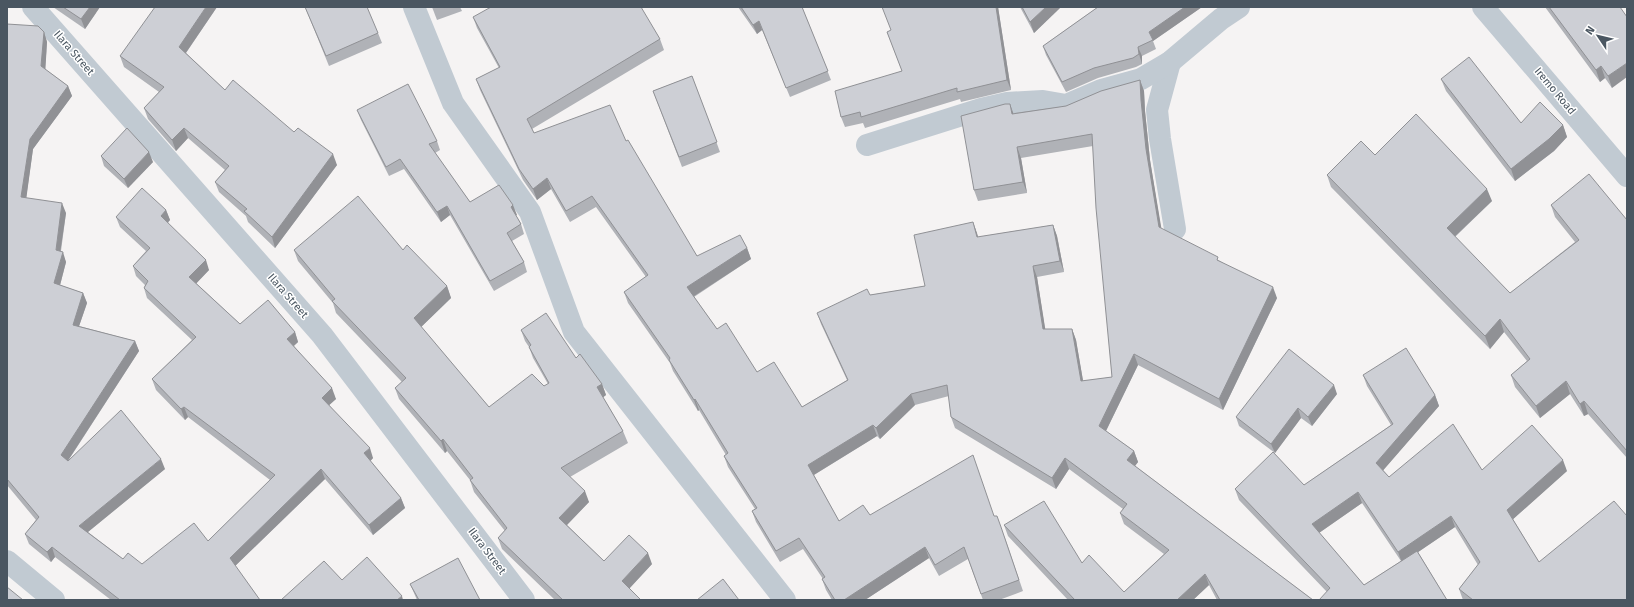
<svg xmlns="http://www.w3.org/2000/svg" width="1634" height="607" font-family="'Fira Sans',sans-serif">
  <rect width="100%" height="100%" fill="#f5f3f3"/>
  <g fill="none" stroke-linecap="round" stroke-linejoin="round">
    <g stroke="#c1cad2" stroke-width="22">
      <path d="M 33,7 L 322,335 L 524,600"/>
      <path d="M 414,7 L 453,103 L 530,212 L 574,332 L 785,600"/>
      <path d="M 1483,7 L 1627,176"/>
      <path d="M 1170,62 L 1157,110 L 1160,139 L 1175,229"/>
      <path d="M 867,145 L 981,109 L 1007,103 L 1043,101 L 1066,105 L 1101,90 L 1141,79 L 1170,62 L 1221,19 L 1239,7"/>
      <path d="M 7,561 L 54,600"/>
    </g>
  </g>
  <g fill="#b0b2b7" fill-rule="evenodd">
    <path d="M 53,7 L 100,7 L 85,29 Z"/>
    <path d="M 217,7 L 186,53 L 225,90 L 294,132 L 337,165 L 275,248 L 248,222 L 246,216 L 219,192 L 215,182 L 225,170 L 188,138 L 176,151 L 148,119 L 144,108 L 159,92 L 124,67 L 120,56 Z"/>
    <path d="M 305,7 L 378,33 L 382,43 L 329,66 Z"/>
    <path d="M 432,7 L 460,7 L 462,11 L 437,20 Z"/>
    <path d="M 738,7 L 802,7 L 831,80 L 790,97 L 762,30 L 757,34 Z"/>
    <path d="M 998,7 L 1011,90 L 961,102 L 960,99 L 865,128 L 863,123 L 845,127 L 841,117 L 902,71 L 887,32 Z"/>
    <path d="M 1020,7 L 1061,7 L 1034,33 Z"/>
    <path d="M 1098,7 L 1202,7 L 1153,41 L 1156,49 L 1142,56 L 1142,64 L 1136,67 L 1098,78 L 1066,92 L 1046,55 L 1043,46 Z"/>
    <path d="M 1545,7 L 1620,7 L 1612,88 L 1605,78 L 1600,82 Z"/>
    <path d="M 473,17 L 660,39 L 664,50 L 532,129 L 534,133 L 626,141 L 697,256 L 747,248 L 751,259 L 694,297 L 717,329 L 757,372 L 802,407 L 847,380 L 821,324 L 817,313 L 870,295 L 925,286 L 973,222 L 978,237 L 1053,225 L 1057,236 L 1064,272 L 1037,277 L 1045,329 L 1072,329 L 1076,340 L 1083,381 L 1112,377 L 1093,146 L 1021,158 L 1027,193 L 978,201 L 974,190 L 1014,113 L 1066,106 L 1140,80 L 1144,91 L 1145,111 L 1150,160 L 1161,229 L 1220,261 L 1277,298 L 1223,410 L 1138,365 L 1106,431 L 1134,451 L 1138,462 L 1135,466 L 1313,600 L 1217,600 L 1209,585 L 1193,600 L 1068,600 L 1008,536 L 1004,525 L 1082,563 L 1124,592 L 1164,554 L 1124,524 L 1120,513 L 1123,509 L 1069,469 L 1056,489 L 955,428 L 951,417 L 949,396 L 915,405 L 880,439 L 877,436 L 814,475 L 839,521 L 870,515 L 994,516 L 1005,538 L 1023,591 L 999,600 L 983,600 L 968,559 L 939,576 L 929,558 L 865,600 L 832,600 L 826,590 L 822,579 L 823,579 L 803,549 L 780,562 L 756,522 L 752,511 L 755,509 L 728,467 L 724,456 L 726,455 L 699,410 L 698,411 L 673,371 L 670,363 L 628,303 L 624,292 L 646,277 L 596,207 L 570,222 L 551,189 L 537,200 L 523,180 L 480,90 L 476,79 L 499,68 L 477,28 Z"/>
    <path d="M 7,24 L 44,32 L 47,42 L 45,69 L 68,86 L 72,96 L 33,149 L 26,198 L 66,213 L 61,251 L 66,262 L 60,285 L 83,293 L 87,303 L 79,326 L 135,341 L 139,351 L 68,461 L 165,469 L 88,532 L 123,559 L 142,564 L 208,541 L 270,480 L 188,417 L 185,420 L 156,390 L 152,379 L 192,340 L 147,298 L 144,288 L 145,285 L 136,276 L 133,266 L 146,251 L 120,227 L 116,217 L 166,210 L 170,220 L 168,223 L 209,270 L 196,283 L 240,324 L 295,332 L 298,342 L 294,346 L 336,399 L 329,405 L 373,458 L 370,461 L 401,498 L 405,508 L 373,535 L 325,479 L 235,566 L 260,600 L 111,600 L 55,557 L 51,562 L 29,544 L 25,534 L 36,520 L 7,485 Z"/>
    <path d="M 692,76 L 720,152 L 682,167 L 653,91 Z"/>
    <path d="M 1441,79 L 1521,123 L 1563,125 L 1567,137 L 1554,151 L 1515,181 L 1446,91 Z"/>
    <path d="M 357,110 L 437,141 L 440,150 L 435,153 L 470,202 L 517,215 L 516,215 L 521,224 L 524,234 L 512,241 L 524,262 L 527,272 L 494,291 L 450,215 L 441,222 L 404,169 L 389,176 L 361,120 Z"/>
    <path d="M 1375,155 L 1492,201 L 1455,237 L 1510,293 L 1575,242 L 1555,217 L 1551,205 L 1627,220 L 1627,458 L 1588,414 L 1584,416 L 1570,394 L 1540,418 L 1515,387 L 1511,375 L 1527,361 L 1504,332 L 1490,349 L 1331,187 L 1327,175 Z"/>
    <path d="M 101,156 L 153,162 L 128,188 L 104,166 Z"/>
    <path d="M 294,250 L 403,250 L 447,286 L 451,298 L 421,327 L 489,407 L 544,386 L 548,384 L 533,358 L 529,347 L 525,341 L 521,330 L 576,358 L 602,384 L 606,395 L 603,397 L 623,431 L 628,443 L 570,477 L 589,502 L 567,525 L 604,561 L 652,564 L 629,589 L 641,600 L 555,600 L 502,549 L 498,538 L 505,531 L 474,492 L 470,480 L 447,451 L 445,453 L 399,399 L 395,388 L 402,382 L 336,313 L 333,303 L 298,261 Z"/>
    <path d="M 1363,375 L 1435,395 L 1439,406 L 1383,470 L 1389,477 L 1482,470 L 1567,471 L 1513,519 L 1539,562 L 1627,600 L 1463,600 L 1459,589 L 1478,565 L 1455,527 L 1418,552 L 1447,600 L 1327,592 L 1239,500 L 1235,489 L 1304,485 L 1391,425 L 1367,386 ZM 1362,503 L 1401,561 L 1364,585 L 1319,533 Z"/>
    <path d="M 1337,394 L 1312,426 L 1301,418 L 1275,453 L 1239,426 L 1236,417 Z"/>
    <path d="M 410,584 L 480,600 L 417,600 L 414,593 Z"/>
  </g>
  <g fill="#909195">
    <path d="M 90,7 L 100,7 L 85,29 L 81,19 Z"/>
    <path d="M 206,7 L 217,7 L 183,57 L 179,47 Z"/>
    <path d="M 996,7 L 998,7 L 1011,90 L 1007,80 Z"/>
    <path d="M 1046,7 L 1061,7 L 1034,33 L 1030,22 Z"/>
    <path d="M 1185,7 L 1202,7 L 1153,41 L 1149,32 Z"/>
    <path d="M 759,21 L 762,30 L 757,34 L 753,25 Z"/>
    <path d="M 44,32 L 47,42 L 45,76 L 41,66 Z"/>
    <path d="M 1138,47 L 1142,56 L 1142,64 L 1139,54 Z"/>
    <path d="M 1627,63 L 1627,77 L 1612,88 L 1608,76 Z"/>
    <path d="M 1601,66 L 1605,78 L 1600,82 L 1596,70 Z"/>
    <path d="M 1140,80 L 1144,91 L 1145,111 L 1150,160 L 1163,238 L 1159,227 L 1146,149 L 1141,100 Z"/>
    <path d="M 68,86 L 72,96 L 33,149 L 25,208 L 21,197 L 30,139 Z"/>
    <path d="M 1010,104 L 1014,115 L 1012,114 Z"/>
    <path d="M 1563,125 L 1567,137 L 1554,151 L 1515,181 L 1511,169 Z"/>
    <path d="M 184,128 L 188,138 L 176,151 L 172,140 Z"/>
    <path d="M 1017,147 L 1021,158 L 1027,193 L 1023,182 Z"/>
    <path d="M 149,152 L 153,162 L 128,188 L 124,179 Z"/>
    <path d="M 333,154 L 337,165 L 275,248 L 272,237 Z"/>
    <path d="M 547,178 L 551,189 L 537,200 L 533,189 Z"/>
    <path d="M 1487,189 L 1492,201 L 1451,240 L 1447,228 Z"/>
    <path d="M 62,203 L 66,213 L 59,260 L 56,250 Z"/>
    <path d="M 513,205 L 517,215 L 514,216 L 511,207 Z"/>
    <path d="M 447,206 L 450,215 L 441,222 L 437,212 Z"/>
    <path d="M 166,210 L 170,220 L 164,226 L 161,216 Z"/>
    <path d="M 973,222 L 977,233 L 981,248 L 977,237 Z"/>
    <path d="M 1053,225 L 1057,236 L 1064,272 L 1060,261 Z"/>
    <path d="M 747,248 L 751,259 L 691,298 L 687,287 Z"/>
    <path d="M 63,252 L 66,262 L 58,293 L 54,283 Z"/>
    <path d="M 206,260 L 209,270 L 193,287 L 189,277 Z"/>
    <path d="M 1033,266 L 1037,277 L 1047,340 L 1043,329 Z"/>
    <path d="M 447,286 L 451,298 L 418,330 L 414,318 Z"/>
    <path d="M 1273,287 L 1277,298 L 1223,410 L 1219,399 Z"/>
    <path d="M 83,293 L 87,303 L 76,335 L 73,325 Z"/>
    <path d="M 1500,319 L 1504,332 L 1490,349 L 1485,336 Z"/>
    <path d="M 1072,329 L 1076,340 L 1085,392 L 1081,381 Z"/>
    <path d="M 295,332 L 298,342 L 290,349 L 287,339 Z"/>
    <path d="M 135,341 L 139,351 L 65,465 L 61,455 Z"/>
    <path d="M 1134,354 L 1138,365 L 1103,437 L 1099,426 Z"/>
    <path d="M 1566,381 L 1570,394 L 1540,418 L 1536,406 Z"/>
    <path d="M 602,384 L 606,395 L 601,399 L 597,387 Z"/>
    <path d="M 1334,385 L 1337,394 L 1312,426 L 1308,417 Z"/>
    <path d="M 332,388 L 336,399 L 326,408 L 322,398 Z"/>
    <path d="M 911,394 L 915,405 L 880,439 L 876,428 Z"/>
    <path d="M 1435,395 L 1439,406 L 1380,474 L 1376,463 Z"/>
    <path d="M 695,399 L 699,410 L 698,411 L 694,400 Z"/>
    <path d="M 1584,401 L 1588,414 L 1584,416 L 1580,404 Z"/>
    <path d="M 184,407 L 188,417 L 185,420 L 181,409 Z"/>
    <path d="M 1298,408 L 1301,418 L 1275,453 L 1271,444 Z"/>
    <path d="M 873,425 L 877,436 L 812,476 L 808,465 Z"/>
    <path d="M 443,439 L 447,451 L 445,453 L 441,441 Z"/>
    <path d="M 370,448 L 373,458 L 368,464 L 364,453 Z"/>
    <path d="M 1134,451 L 1138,462 L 1131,471 L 1127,460 Z"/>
    <path d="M 1065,458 L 1069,469 L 1056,489 L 1052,478 Z"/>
    <path d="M 161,459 L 165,469 L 83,536 L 79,526 Z"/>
    <path d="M 1563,460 L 1567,471 L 1511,521 L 1507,510 Z"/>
    <path d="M 321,469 L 325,479 L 233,568 L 230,558 Z"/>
    <path d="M 585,491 L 589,502 L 563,529 L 559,518 Z"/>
    <path d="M 1358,492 L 1362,503 L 1316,535 L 1312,524 Z"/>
    <path d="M 401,498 L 405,508 L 373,535 L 369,525 Z"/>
    <path d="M 1451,516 L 1455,527 L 1402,563 L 1398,552 Z"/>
    <path d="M 52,547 L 55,557 L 51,562 L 47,552 Z"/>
    <path d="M 925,547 L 929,558 L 865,600 L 844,600 Z"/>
    <path d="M 648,553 L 652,564 L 626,592 L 622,581 Z"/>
    <path d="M 1205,574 L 1209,585 L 1193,600 L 1177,600 Z"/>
    <path d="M 402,596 L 403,600 L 397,600 Z"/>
  </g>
  <g fill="#cdcfd5" stroke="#909195">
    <path d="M 63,7 L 90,7 L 81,19 Z"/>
    <path d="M 155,7 L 206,7 L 179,47 L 225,90 L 233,80 L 294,132 L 298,128 L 333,154 L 272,237 L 244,211 L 247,209 L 215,182 L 229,166 L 184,128 L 172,140 L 144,108 L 164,87 L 120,56 Z"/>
    <path d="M 305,7 L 367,7 L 378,33 L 326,56 Z"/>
    <path d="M 491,7 L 641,7 L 660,39 L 527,119 L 534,133 L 610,105 L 626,141 L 628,140 L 697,256 L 740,235 L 747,248 L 687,287 L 717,329 L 726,323 L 757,372 L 774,362 L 802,407 L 848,380 L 817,313 L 867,289 L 870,295 L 925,286 L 914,235 L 973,222 L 977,237 L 1053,225 L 1060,261 L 1033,266 L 1043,329 L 1072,329 L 1081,381 L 1112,377 L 1096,208 L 1092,134 L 1017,147 L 1023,182 L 974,190 L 961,116 L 1005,104 L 1010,104 L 1012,114 L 1066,106 L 1101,91 L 1140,80 L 1141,100 L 1146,149 L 1159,227 L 1218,257 L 1217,260 L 1273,287 L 1219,399 L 1134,354 L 1099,426 L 1134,451 L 1127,460 L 1313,600 L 1220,600 L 1205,574 L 1177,600 L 1075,600 L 1004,525 L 1044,501 L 1082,563 L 1089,555 L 1124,592 L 1169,550 L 1120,513 L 1127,504 L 1065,458 L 1052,478 L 951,417 L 947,385 L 911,394 L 876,428 L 873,425 L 808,465 L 839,521 L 863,505 L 870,515 L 973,455 L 994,516 L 997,516 L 1001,527 L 1019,580 L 981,594 L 964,547 L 935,565 L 925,547 L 844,600 L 835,600 L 822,579 L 825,577 L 799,538 L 776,551 L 752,511 L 757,508 L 724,456 L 728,453 L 695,399 L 694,400 L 669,360 L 670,358 L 624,292 L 648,275 L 592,196 L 566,211 L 547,178 L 533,189 L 519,169 L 476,79 L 500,67 L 473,17 Z"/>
    <path d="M 741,7 L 802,7 L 828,71 L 786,88 L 759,21 L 753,25 Z"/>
    <path d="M 882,7 L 996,7 L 1007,80 L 957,92 L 957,88 L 861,117 L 860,112 L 841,117 L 835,91 L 902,71 L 887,32 L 891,30 Z"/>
    <path d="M 1022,7 L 1046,7 L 1030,22 Z"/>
    <path d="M 1098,7 L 1185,7 L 1149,32 L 1153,40 L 1138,47 L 1139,54 L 1133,58 L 1094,68 L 1062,82 L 1043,46 Z"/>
    <path d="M 1549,7 L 1620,7 L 1627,17 L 1627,63 L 1608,76 L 1601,66 L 1596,70 Z"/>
    <path d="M 7,24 L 38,26 L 44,32 L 41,66 L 68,86 L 30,139 L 21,197 L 62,203 L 56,250 L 63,252 L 54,283 L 83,293 L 73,325 L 135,341 L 61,455 L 68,461 L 121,410 L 161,459 L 79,526 L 123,559 L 128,553 L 142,564 L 194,523 L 208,541 L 275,475 L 184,407 L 181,409 L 152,379 L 196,337 L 144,288 L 148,281 L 133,266 L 150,248 L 116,217 L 142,188 L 166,210 L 161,216 L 206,260 L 189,277 L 240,324 L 268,300 L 295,332 L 287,339 L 332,388 L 322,398 L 370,448 L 364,453 L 401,498 L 369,525 L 321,469 L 230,558 L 260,600 L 120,600 L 52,547 L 47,552 L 25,534 L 39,517 L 7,479 Z"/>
    <path d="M 1469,57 L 1521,123 L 1540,102 L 1563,125 L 1549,139 L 1511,169 L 1441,79 Z"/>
    <path d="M 692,76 L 717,142 L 679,157 L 653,91 Z"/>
    <path d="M 408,84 L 437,141 L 429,144 L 470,202 L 499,185 L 513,205 L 511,207 L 521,224 L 507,233 L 524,262 L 490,281 L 447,206 L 437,212 L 400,159 L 386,167 L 357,110 Z"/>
    <path d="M 1416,114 L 1487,189 L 1447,228 L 1510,293 L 1579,240 L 1551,205 L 1589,174 L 1627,220 L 1627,451 L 1584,401 L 1580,404 L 1566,381 L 1536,406 L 1511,375 L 1530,359 L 1500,319 L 1485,336 L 1327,175 L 1361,141 L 1375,155 Z"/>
    <path d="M 127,128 L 149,152 L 124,179 L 101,156 Z"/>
    <path d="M 358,196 L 403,250 L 407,245 L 447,286 L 414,318 L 489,407 L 532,374 L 544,386 L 549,383 L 529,347 L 531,345 L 521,330 L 546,313 L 576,358 L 580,354 L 602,384 L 597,387 L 623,431 L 561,468 L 585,491 L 559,518 L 604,561 L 629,535 L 648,553 L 622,581 L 641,600 L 563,600 L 498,538 L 507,528 L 470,480 L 473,478 L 443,439 L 441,441 L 395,388 L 406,378 L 332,301 L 335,299 L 294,250 Z"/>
    <path d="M 1406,348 L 1435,395 L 1376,463 L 1389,477 L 1453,424 L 1482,470 L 1532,425 L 1563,460 L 1507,510 L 1539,562 L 1614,501 L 1627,516 L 1627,600 L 1473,600 L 1459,589 L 1480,562 L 1451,516 L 1398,552 L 1358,492 L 1312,524 L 1364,585 L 1417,551 L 1447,600 L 1319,600 L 1330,588 L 1235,489 L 1273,452 L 1304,485 L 1393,424 L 1363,375 Z"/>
    <path d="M 1289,349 L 1334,385 L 1308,417 L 1298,408 L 1271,444 L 1236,417 Z"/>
    <path d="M 367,557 L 402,596 L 397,600 L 281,600 L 324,561 L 342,580 Z"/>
    <path d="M 458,558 L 480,600 L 419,600 L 410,584 Z"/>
    <path d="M 723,579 L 739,600 L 697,600 Z"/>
    <path d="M 7,587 L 23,600 L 7,600 Z"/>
  </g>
  <g text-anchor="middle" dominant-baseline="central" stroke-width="3" stroke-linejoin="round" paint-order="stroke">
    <g font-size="11" fill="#4a5661" stroke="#fff">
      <text transform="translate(74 53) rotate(49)">Ilara Street</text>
      <text transform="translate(1555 91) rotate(50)">Iremo Road</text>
      <text transform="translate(288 296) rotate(49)">Ilara Street</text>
      <text transform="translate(487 551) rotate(53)">Ilara Street</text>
    </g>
  </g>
  <rect width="1634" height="607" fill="none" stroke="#4a5661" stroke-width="16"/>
  <g transform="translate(1598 36) rotate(305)" stroke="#ffffff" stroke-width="3" paint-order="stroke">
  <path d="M0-3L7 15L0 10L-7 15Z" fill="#4a5661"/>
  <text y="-6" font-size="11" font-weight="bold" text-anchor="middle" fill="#4a5661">N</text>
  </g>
</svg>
